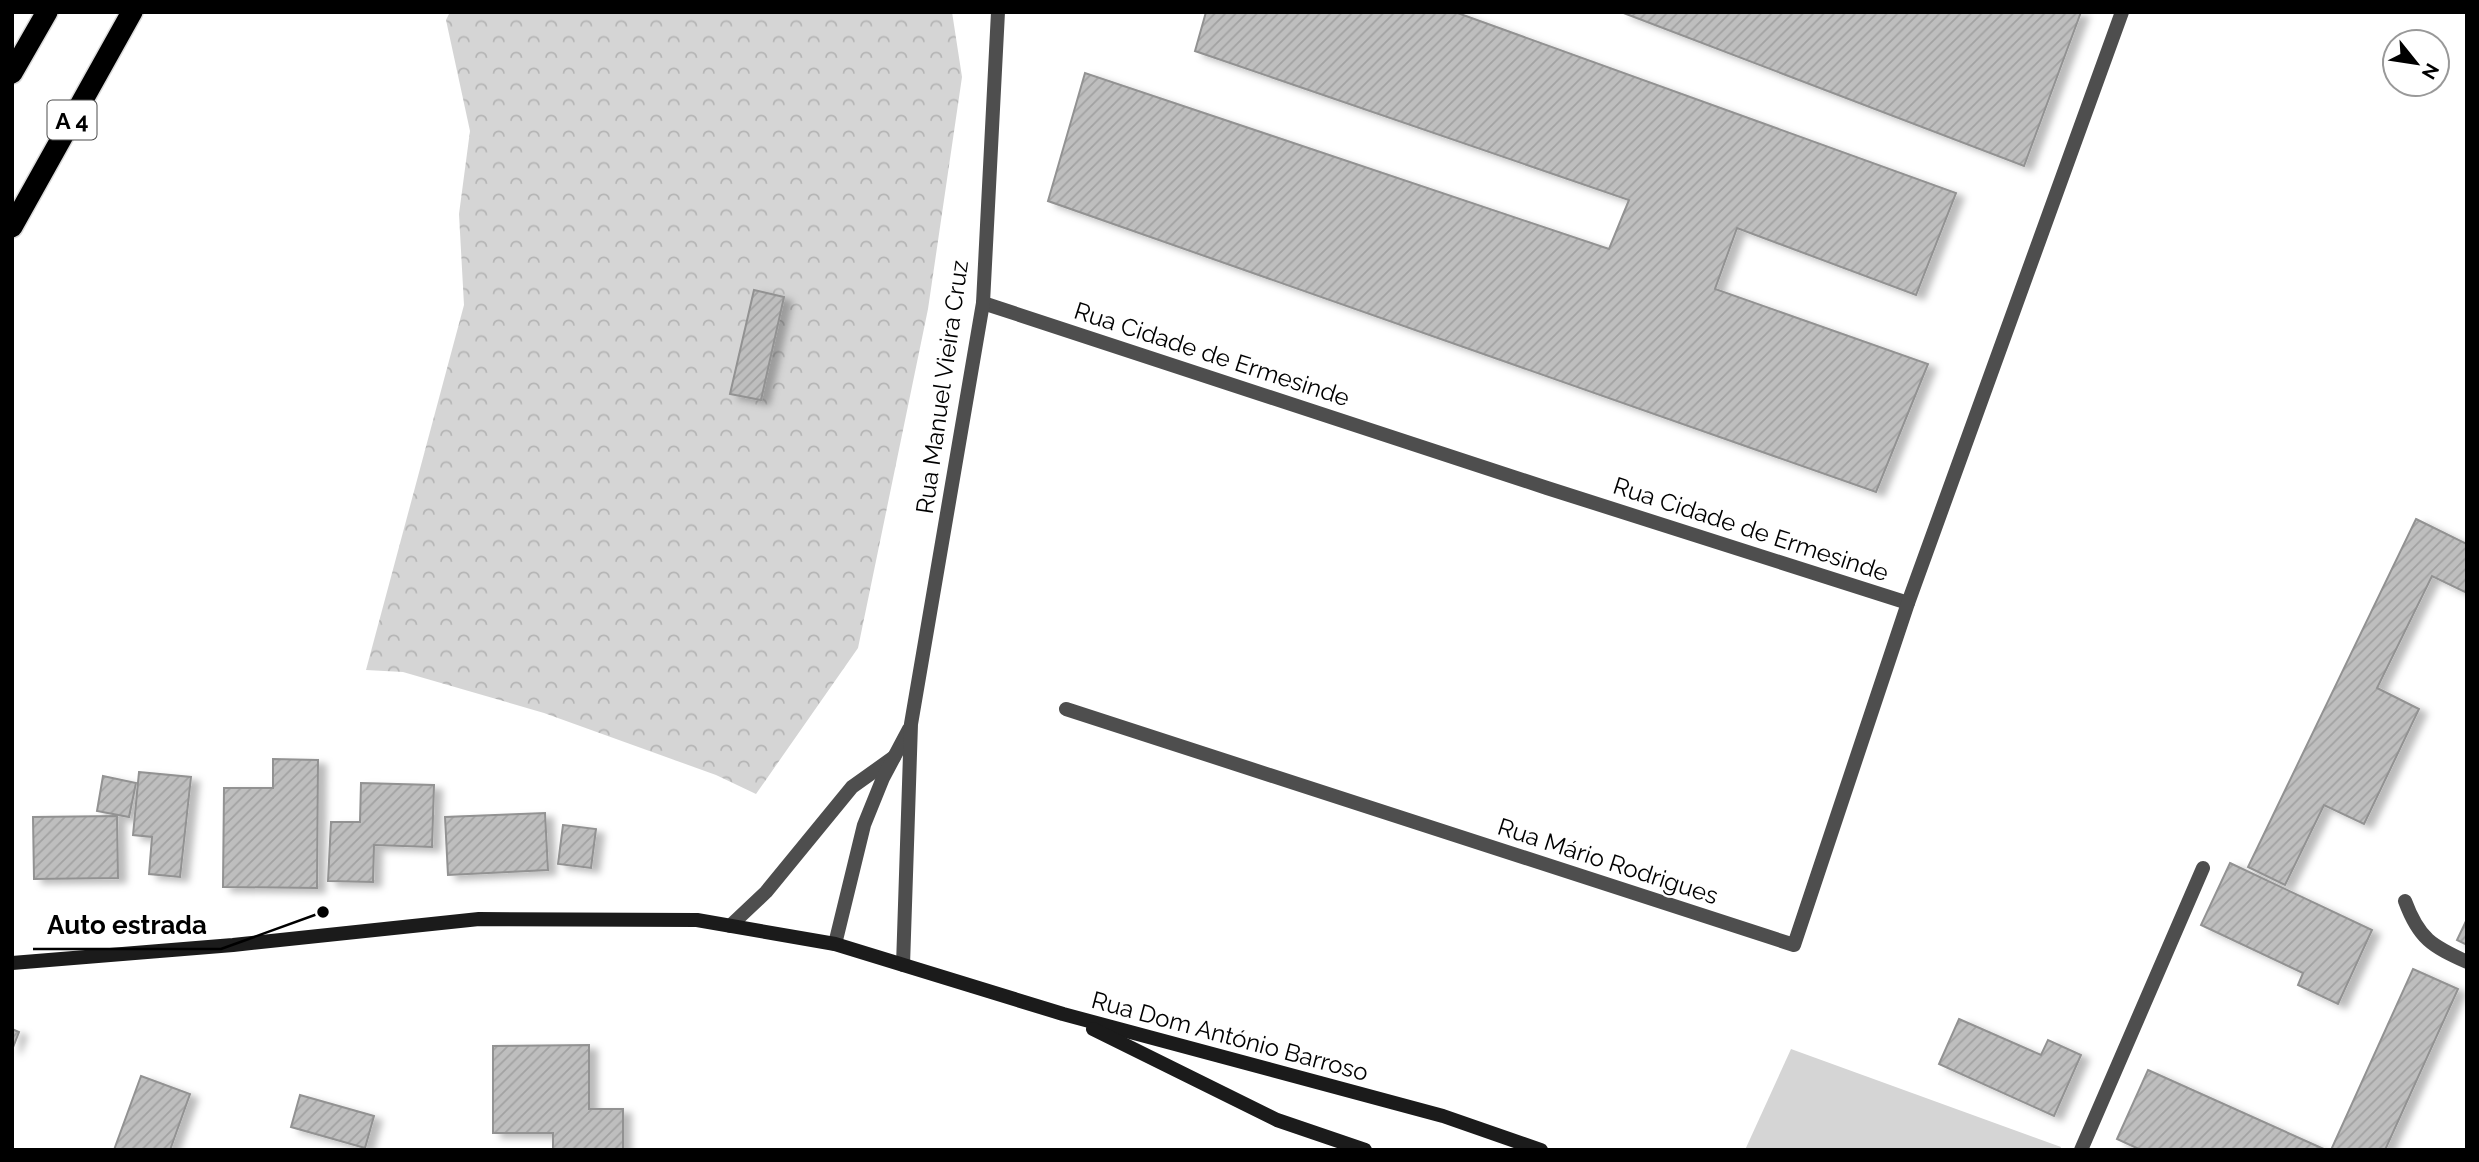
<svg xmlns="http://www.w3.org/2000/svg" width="2479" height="1162" font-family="Raleway,sans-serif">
  <defs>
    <pattern id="forest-crowns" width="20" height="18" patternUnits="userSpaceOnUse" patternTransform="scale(1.75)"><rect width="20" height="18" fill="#d5d5d5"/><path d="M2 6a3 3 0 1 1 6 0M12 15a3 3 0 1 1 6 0" fill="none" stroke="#b5b5b5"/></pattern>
    <pattern id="building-hatch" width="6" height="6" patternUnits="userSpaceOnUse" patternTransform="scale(1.75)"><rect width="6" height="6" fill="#bebebe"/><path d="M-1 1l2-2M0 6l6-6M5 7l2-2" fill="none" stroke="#a2a2a2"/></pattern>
    <filter id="shadow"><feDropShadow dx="8" dy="4.5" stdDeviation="3.5" flood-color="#0004"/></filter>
  </defs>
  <rect width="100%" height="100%" fill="#fff"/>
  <path fill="url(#forest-crowns)" d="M 450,12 L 952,12 L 962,77 L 928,309 L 858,648 L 756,794 L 716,775 L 544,713 L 403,672 L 366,670 L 464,305 L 459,214 L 470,131 L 446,20 Z"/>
  <path fill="#d5d5d5" d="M 1791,1049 L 2061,1147 L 2060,1150 L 1745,1150 Z"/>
  <g fill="url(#building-hatch)" stroke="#929292" stroke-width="2" filter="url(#shadow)">
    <path d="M 1206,12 L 1455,12 L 1956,193 L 1916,295 L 1737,228 L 1715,289 L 1928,364 L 1876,492 L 1048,201 L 1085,73 L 1609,249 L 1629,200 L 1195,51 Z"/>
    <path d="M 1621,12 L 2081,12 L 2024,166 Z"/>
    <path d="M 754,290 L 784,297 L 761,400 L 730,394 Z"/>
    <path d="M 2416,519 L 2467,544 L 2467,593 L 2432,576 L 2377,688 L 2419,709 L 2364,824 L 2324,805 L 2285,885 L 2248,867 Z"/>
    <path d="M 273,759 L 318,760 L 317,888 L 223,887 L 224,788 L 273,788 Z"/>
    <path d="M 139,772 L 191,777 L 180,877 L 149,874 L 152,837 L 133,835 Z"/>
    <path d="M 103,776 L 136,783 L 129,817 L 97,811 Z"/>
    <path d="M 361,783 L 434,785 L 432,847 L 374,845 L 373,882 L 328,881 L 331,822 L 360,822 Z"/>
    <path d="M 545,813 L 548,870 L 448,875 L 445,817 Z"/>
    <path d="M 117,816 L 118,878 L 34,879 L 33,817 Z"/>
    <path d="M 563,825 L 596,829 L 591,868 L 558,864 Z"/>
    <path d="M 2230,863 L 2372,930 L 2338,1004 L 2298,985 L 2303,973 L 2201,925 Z"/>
    <path d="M 2467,919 L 2467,945 L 2457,940 Z"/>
    <path d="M 2413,969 L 2458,989 L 2385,1150 L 2331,1150 Z"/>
    <path d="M 1959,1019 L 2041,1055 L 2048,1040 L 2081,1055 L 2054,1116 L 1939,1064 Z"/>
    <path d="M 12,1029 L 19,1032 L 12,1050 Z"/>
    <path d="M 589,1045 L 589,1109 L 623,1109 L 623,1150 L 553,1150 L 553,1133 L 493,1133 L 493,1046 Z"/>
    <path d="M 2148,1070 L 2326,1150 L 2141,1150 L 2117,1139 Z"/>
    <path d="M 141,1076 L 190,1094 L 170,1150 L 114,1150 Z"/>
    <path d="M 300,1095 L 374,1116 L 365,1148 L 291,1127 Z"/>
  </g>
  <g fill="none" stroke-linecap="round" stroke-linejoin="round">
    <defs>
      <g id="motorway">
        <path d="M 12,73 L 47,12"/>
        <path d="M 12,227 L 132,12"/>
      </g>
    </defs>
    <use href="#motorway" stroke="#dbdbdb" stroke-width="24"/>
    <g stroke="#4e4e4e" stroke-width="14">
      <path d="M 2405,901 C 2419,939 2432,946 2467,962"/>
      <path d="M 2081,1150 L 2203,868"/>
    </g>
    <g stroke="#4e4e4e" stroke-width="14">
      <path d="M 983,303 L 1547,488 L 1908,603"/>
      <path d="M 1066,709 L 1794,945 L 1908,603 L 2122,12"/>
      <path d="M 730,926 L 766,892 L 852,787 L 894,757"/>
      <path d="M 835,944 L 864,825 L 883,778 L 909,729"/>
      <path d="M 903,965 L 911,724 L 983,303 L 998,12"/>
    </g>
    <g stroke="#1b1b1b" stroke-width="14">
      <path d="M 12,963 L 233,945 L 479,919 L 697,920 L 835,944 L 1063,1014 L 1443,1116 L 1541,1150"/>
      <path d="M 1093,1029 L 1277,1120 L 1365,1150"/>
    </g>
    <use href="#motorway" stroke="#000" stroke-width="21"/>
  </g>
  <g text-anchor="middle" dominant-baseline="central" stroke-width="5" stroke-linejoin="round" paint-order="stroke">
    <rect fill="#fff" stroke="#4c4c4c" stroke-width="2" x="47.5" y="100.5" width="49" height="39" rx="5"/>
    <g font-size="23" font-weight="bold" fill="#000">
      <text x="72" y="120">A 4</text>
    </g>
    <g font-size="24" fill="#000" stroke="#fff">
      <text transform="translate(1212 354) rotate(18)">Rua Cidade de Ermesinde</text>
      <text transform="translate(942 387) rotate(-82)">Rua Manuel Vieira Cruz</text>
      <text transform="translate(1751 529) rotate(18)">Rua Cidade de Ermesinde</text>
      <text transform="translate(1608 861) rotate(18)">Rua Mário Rodrigues</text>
      <text transform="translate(1230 1036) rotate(15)">Rua Dom António Barroso</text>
    </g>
  </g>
  <path fill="none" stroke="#000" stroke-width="2.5" d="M323 912L221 949H33"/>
  <circle fill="#000" stroke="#fff" stroke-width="2.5" cx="323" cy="912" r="7"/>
  <g font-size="26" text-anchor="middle" font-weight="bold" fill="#000" stroke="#fff" stroke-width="5" stroke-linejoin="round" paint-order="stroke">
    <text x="127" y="934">Auto estrada</text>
  </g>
  <rect width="2479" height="1162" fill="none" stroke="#000000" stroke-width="28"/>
  <g transform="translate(2416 63) rotate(120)"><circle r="33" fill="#ffffff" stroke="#999999" stroke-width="2"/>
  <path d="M0-5L12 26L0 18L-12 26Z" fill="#000000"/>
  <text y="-10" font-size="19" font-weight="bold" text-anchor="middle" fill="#000000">N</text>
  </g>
</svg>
